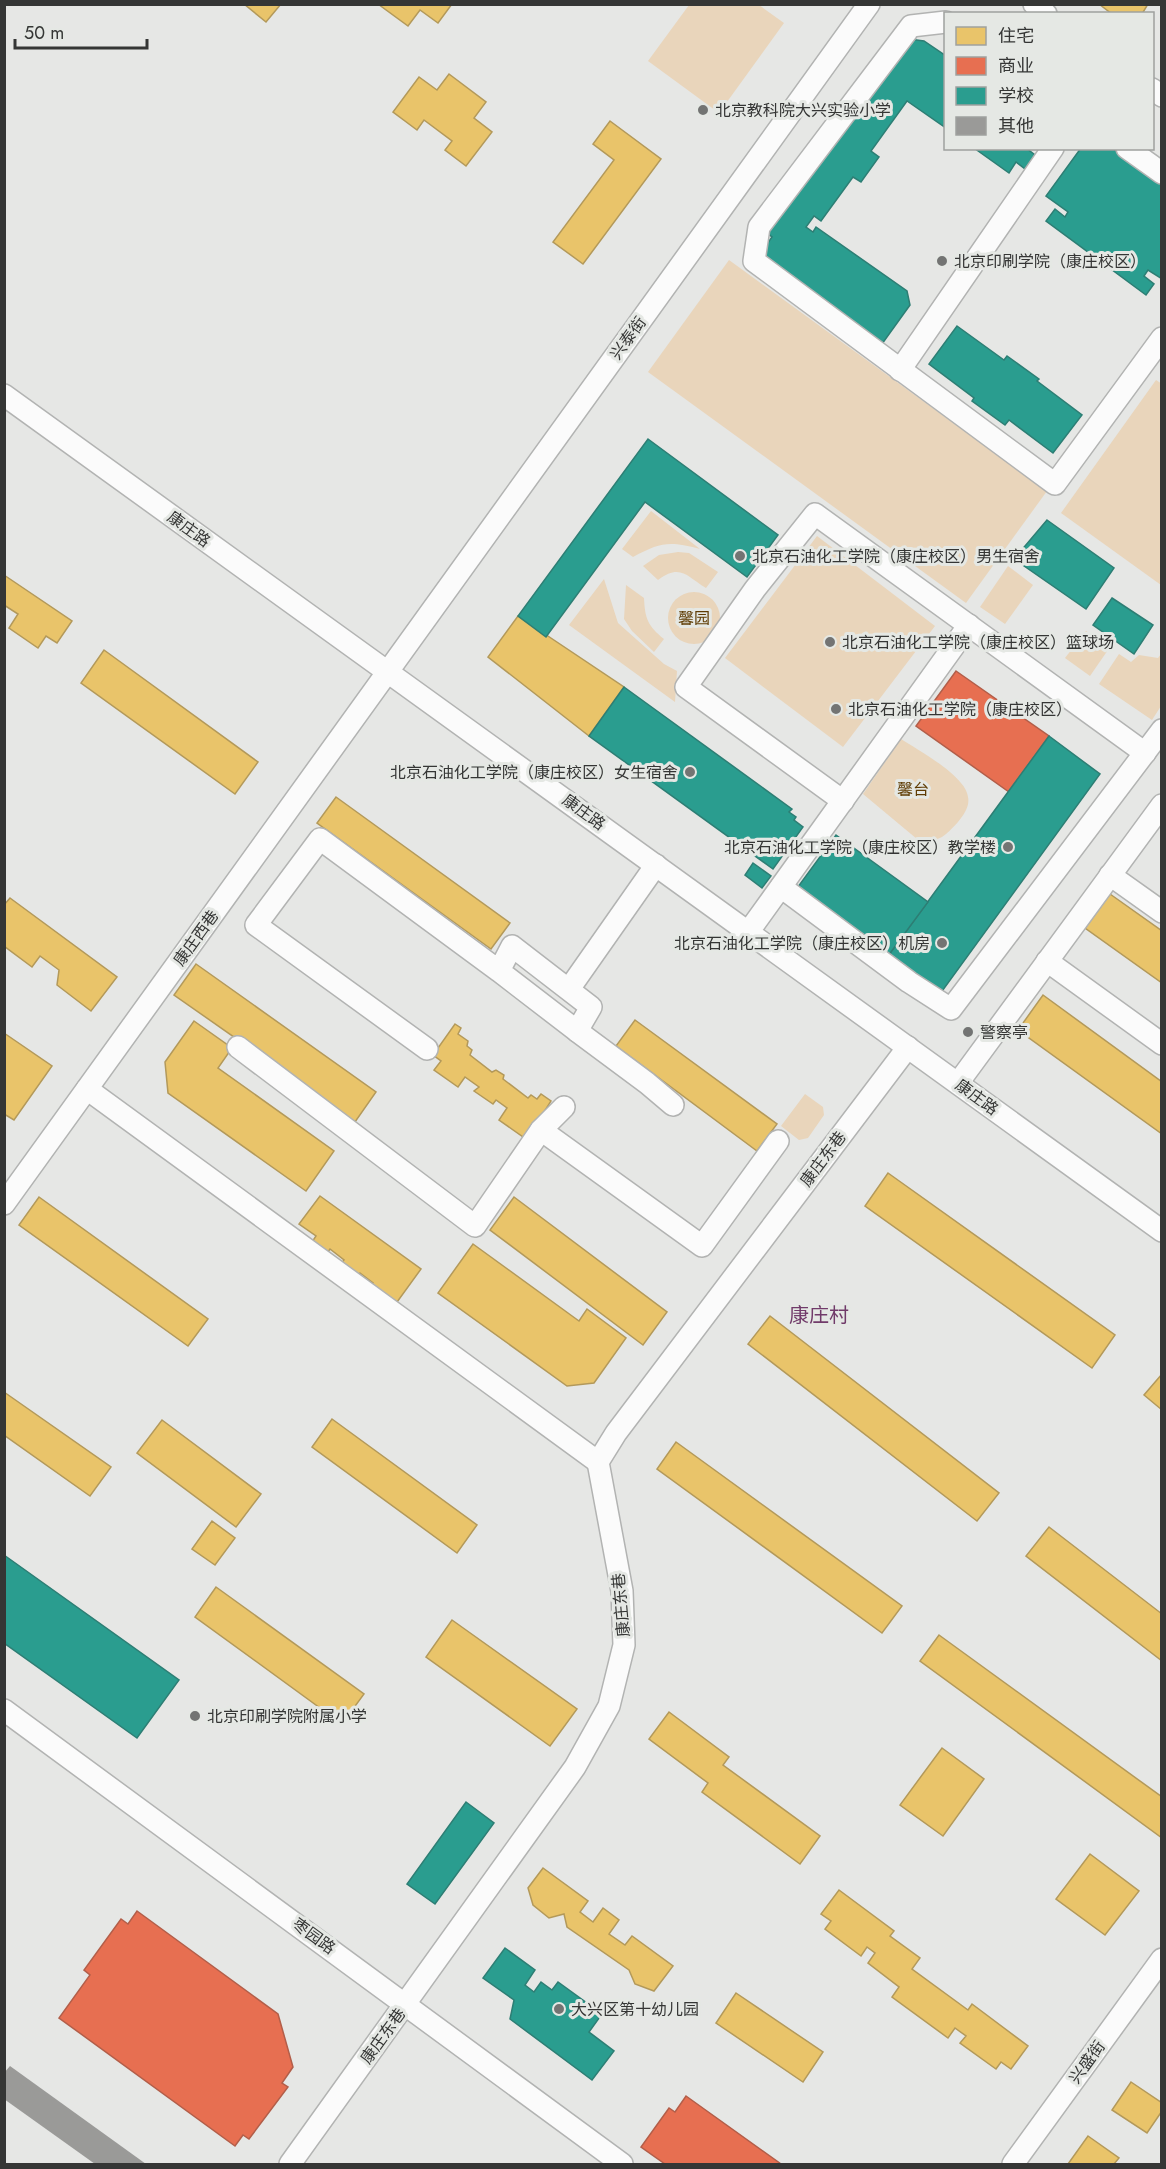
<svg xmlns="http://www.w3.org/2000/svg" width="1166" height="2169" font-family="Jost,'Noto Sans SC',sans-serif">
  <rect width="100%" height="100%" fill="#e6e7e5"/>
  <g fill="#e9d5bb">
    <path d="M 689,5 L 759,5 L 784,23 L 719,113 L 648,61 Z"/>
    <path d="M 729,260 L 1047,491 L 966,603 L 648,372 Z"/>
    <path d="M 1156,380 L 1162,384 L 1161,585 L 1061,513 Z"/>
    <path d="M 651,511 L 700,549 C 669,541 661,542 633,557 L 622,549 Z"/>
    <path d="M 817,536 L 935,626 L 843,747 L 725,658 Z"/>
    <path d="M 678,552 L 689,553 L 718,572 L 706,588 C 687,577 681,563 658,580 L 643,566 L 659,555 Z"/>
    <path d="M 1008,566 L 1033,585 L 1005,624 L 980,607 Z"/>
    <path d="M 604,579 L 618,623 L 664,664 L 677,671 L 675,702 L 569,625 Z"/>
    <path d="M 626,585 L 644,598 C 645,619 648,626 664,639 L 654,652 L 632,631 L 624,619 Z"/>
    <circle cx="694" cy="618" r="26"/>
    <path d="M 1086,631 L 1110,647 L 1090,676 L 1065,658 Z"/>
    <path d="M 1119,654 L 1131,662 L 1139,655 L 1158,658 L 1161,654 L 1161,706 L 1152,720 L 1099,684 Z"/>
    <path d="M 901,739 C 918,750 966,776 968,797 C 970,806 964,815 958,822 C 944,837 943,838 923,844 L 863,794 Z"/>
    <path d="M 805,1094 L 823,1107 L 824,1115 L 808,1138 L 799,1140 L 781,1126 Z"/>
  </g>
  <g fill="#e9c46a" stroke="#b3995a" stroke-width="1.5">
    <path d="M 244,4 L 281,4 L 266,22 Z"/>
    <path d="M 378,4 L 452,4 L 438,23 L 420,10 L 408,26 Z"/>
    <path d="M 1099,4 L 1148,4 L 1142,14 L 1112,14 Z"/>
    <path d="M 449,74 L 486,102 L 474,118 L 492,132 L 466,166 L 445,150 L 452,141 L 424,120 L 417,130 L 393,112 L 419,77 L 437,90 Z"/>
    <path d="M 610,121 L 661,159 L 583,264 L 553,242 L 614,160 L 593,144 Z"/>
    <path d="M 4,575 L 72,621 L 57,643 L 46,636 L 38,648 L 9,628 L 18,614 L 4,605 Z"/>
    <path d="M 518,616 L 624,687 L 589,736 L 488,657 Z"/>
    <path d="M 104,650 L 258,762 L 235,794 L 81,683 Z"/>
    <path d="M 336,797 L 510,923 L 491,949 L 317,823 Z"/>
    <path d="M 1110,894 L 1162,931 L 1162,983 L 1085,928 Z"/>
    <path d="M 10,898 L 117,977 L 91,1011 L 57,985 L 59,970 L 40,956 L 32,967 L 4,946 L 4,905 Z"/>
    <path d="M 196,964 L 376,1092 L 355,1122 L 174,995 Z"/>
    <path d="M 1043,995 L 1162,1082 L 1162,1134 L 1018,1030 Z"/>
    <path d="M 635,1020 L 777,1124 L 757,1151 L 616,1046 Z"/>
    <path d="M 194,1021 L 232,1048 L 218,1068 L 334,1151 L 306,1191 L 168,1093 L 165,1062 Z"/>
    <path d="M 455,1024 L 461,1028 L 458,1034 L 468,1041 L 467,1046 L 472,1050 L 470,1055 L 492,1072 L 496,1070 L 504,1075 L 503,1079 L 528,1098 L 531,1095 L 537,1099 L 541,1094 L 551,1101 L 544,1112 L 549,1115 L 526,1139 L 499,1120 L 507,1108 L 496,1100 L 493,1104 L 474,1091 L 479,1087 L 465,1077 L 458,1087 L 434,1070 L 441,1061 L 433,1055 Z"/>
    <path d="M 4,1033 L 52,1066 L 14,1120 L 4,1114 Z"/>
    <path d="M 888,1173 L 1115,1335 L 1092,1368 L 865,1206 Z"/>
    <path d="M 320,1196 L 421,1269 L 392,1309 L 367,1291 L 373,1283 L 360,1273 L 354,1281 L 337,1269 L 344,1260 L 330,1249 L 325,1256 L 310,1245 L 316,1236 L 299,1224 Z"/>
    <path d="M 39,1197 L 208,1319 L 188,1346 L 19,1225 Z"/>
    <path d="M 514,1197 L 667,1312 L 643,1345 L 490,1230 Z"/>
    <path d="M 473,1244 L 579,1321 L 587,1309 L 626,1338 L 594,1383 L 567,1386 L 438,1293 Z"/>
    <path d="M 770,1316 L 999,1493 L 977,1521 L 748,1344 Z"/>
    <path d="M 1162,1374 L 1162,1410 L 1144,1395 Z"/>
    <path d="M 4,1392 L 111,1467 L 90,1496 L 4,1435 Z"/>
    <path d="M 332,1419 L 477,1525 L 457,1553 L 312,1447 Z"/>
    <path d="M 162,1420 L 261,1494 L 236,1527 L 137,1453 Z"/>
    <path d="M 676,1442 L 902,1606 L 882,1633 L 657,1469 Z"/>
    <path d="M 212,1521 L 235,1538 L 215,1565 L 192,1549 Z"/>
    <path d="M 1049,1527 L 1162,1614 L 1162,1661 L 1026,1556 Z"/>
    <path d="M 216,1587 L 364,1694 L 342,1724 L 195,1617 Z"/>
    <path d="M 452,1620 L 577,1709 L 550,1746 L 426,1657 Z"/>
    <path d="M 939,1635 L 1162,1797 L 1162,1838 L 920,1661 Z"/>
    <path d="M 669,1712 L 729,1757 L 723,1765 L 820,1836 L 800,1864 L 702,1792 L 708,1783 L 649,1739 Z"/>
    <path d="M 942,1748 L 984,1779 L 943,1836 L 900,1805 Z"/>
    <path d="M 1090,1854 L 1139,1891 L 1105,1935 L 1056,1899 Z"/>
    <path d="M 543,1868 L 588,1901 L 580,1912 L 593,1922 L 603,1908 L 619,1920 L 609,1934 L 625,1945 L 632,1936 L 673,1966 L 654,1991 L 635,1984 L 629,1970 L 567,1927 L 564,1914 L 549,1918 L 533,1905 L 528,1888 Z"/>
    <path d="M 839,1890 L 894,1931 L 890,1936 L 920,1958 L 912,1969 L 968,2010 L 972,2004 L 1028,2046 L 1011,2069 L 1001,2062 L 996,2069 L 960,2043 L 966,2036 L 955,2028 L 948,2038 L 892,1997 L 899,1987 L 868,1963 L 875,1953 L 867,1947 L 861,1956 L 825,1929 L 831,1921 L 821,1914 Z"/>
    <path d="M 736,1993 L 823,2052 L 803,2082 L 716,2023 Z"/>
    <path d="M 1131,2082 L 1162,2103 L 1162,2111 L 1147,2133 L 1112,2110 Z"/>
    <path d="M 1088,2136 L 1119,2158 L 1114,2164 L 1068,2164 Z"/>
  </g>
  <g fill="#e76f51" stroke="#b25e49" stroke-width="1.5">
    <path d="M 956,671 L 1049,736 L 1009,792 L 916,726 Z"/>
    <path d="M 137,1911 L 278,2014 L 293,2067 L 282,2083 L 288,2087 L 249,2139 L 243,2135 L 235,2146 L 59,2018 L 90,1975 L 84,1970 L 121,1919 L 128,1924 Z"/>
    <path d="M 686,2096 L 781,2164 L 665,2164 L 641,2147 L 669,2108 L 675,2112 Z"/>
  </g>
  <g fill="#2a9d8f" stroke="#2d7e74" stroke-width="1.5">
    <path d="M 909,39 L 924,41 L 946,56 L 946,128 L 907,101 L 871,151 L 879,157 L 861,182 L 853,177 L 821,221 L 814,216 L 806,227 L 813,232 L 816,227 L 907,291 L 910,305 L 882,344 L 760,254 L 772,237 L 767,233 Z"/>
    <path d="M 974,148 L 1026,148 L 1035,155 L 1025,169 L 1016,162 L 1009,173 Z"/>
    <path d="M 1081,148 L 1112,148 L 1162,185 L 1162,279 L 1148,270 L 1144,276 L 1154,284 L 1146,295 L 1046,221 L 1055,209 L 1065,217 L 1068,212 L 1046,196 Z"/>
    <path d="M 957,326 L 1004,360 L 1007,356 L 1039,379 L 1037,381 L 1082,415 L 1053,453 L 1009,420 L 1005,425 L 972,401 L 974,398 L 929,364 Z"/>
    <path d="M 648,439 L 778,535 L 747,577 L 645,502 L 546,637 L 518,616 Z"/>
    <path d="M 1047,520 L 1114,568 L 1086,609 L 1014,559 Z"/>
    <path d="M 1112,598 L 1153,625 L 1134,654 L 1093,625 Z"/>
    <path d="M 624,687 L 792,809 L 789,812 L 796,817 L 794,820 L 803,827 L 773,869 L 589,736 Z"/>
    <path d="M 1049,736 L 1100,774 L 940,994 L 888,956 Z"/>
    <path d="M 836,835 L 928,902 L 888,956 L 792,895 Z"/>
    <path d="M 753,863 L 771,876 L 762,888 L 745,875 Z"/>
    <path d="M 4,1555 L 179,1680 L 137,1738 L 4,1643 Z"/>
    <path d="M 466,1802 L 494,1823 L 435,1904 L 407,1884 Z"/>
    <path d="M 505,1948 L 535,1970 L 525,1985 L 534,1992 L 541,1982 L 552,1990 L 558,1982 L 602,2014 L 589,2032 L 614,2051 L 592,2080 L 510,2019 L 514,2000 L 483,1978 Z"/>
  </g>
  <path fill="#9a9a98" d="M 10,2066 L 146,2164 L 95,2164 L 4,2099 L 4,2073 Z"/>
  <g fill="none" stroke-linecap="round" stroke-linejoin="round">
    <defs>
      <g id="minor">
        <path d="M 1034,4 L 1046,14"/>
        <path d="M 946,22 L 911,26 L 759,227 L 754,261 L 1055,484 L 1162,338"/>
        <path d="M 1152,89 L 1162,96"/>
        <path d="M 1127,148 L 1162,173"/>
        <path d="M 900,370 L 1053,148"/>
        <path d="M 4,395 L 1162,1231"/>
        <path d="M 843,801 L 686,687 L 755,589 L 815,514 L 1145,753"/>
        <path d="M 1110,875 L 1162,912"/>
        <path d="M 781,887 L 909,982 L 951,1009 L 1162,730"/>
        <path d="M 749,931 L 969,625"/>
        <path d="M 1047,961 L 1162,1044"/>
        <path d="M 569,989 L 656,865"/>
        <path d="M 577,1031 L 647,1083 L 673,1105"/>
        <path d="M 238,1047 L 475,1226 L 541,1130 L 564,1107"/>
        <path d="M 427,1049 L 256,925 L 320,839 L 499,971 L 512,946 L 591,1007 L 577,1031 L 499,971"/>
        <path d="M 958,1083 L 1162,805"/>
        <path d="M 87,1089 L 598,1462"/>
        <path d="M 541,1130 L 702,1246 L 778,1141"/>
        <path d="M 4,1204 L 869,4"/>
        <path d="M 4,1710 L 622,2164"/>
        <path d="M 290,2164 L 575,1767 L 609,1706 L 624,1645 L 622,1591 L 598,1462 L 616,1433 L 908,1047"/>
        <path d="M 1013,2164 L 1162,1959"/>
      </g>
    </defs>
    <use href="#minor" stroke="#b2b3b2" stroke-width="24"/>
    <use href="#minor" stroke="#fbfbfb" stroke-width="21"/>
  </g>
  <g fill="#737473" stroke="#e5e8e4" stroke-width="2">
    <circle cx="703" cy="110" r="6"/>
    <circle cx="942" cy="261" r="6"/>
    <circle cx="740" cy="556" r="6"/>
    <circle cx="830" cy="642" r="6"/>
    <circle cx="836" cy="709" r="6"/>
    <circle cx="690" cy="772" r="6"/>
    <circle cx="1008" cy="847" r="6"/>
    <circle cx="942" cy="943" r="6"/>
    <circle cx="968" cy="1032" r="6"/>
    <circle cx="195" cy="1716" r="6"/>
    <circle cx="559" cy="2009" r="6"/>
  </g>
  <g text-anchor="middle" dominant-baseline="central" stroke-width="6" stroke-linejoin="round" paint-order="stroke">
    <g font-size="16" fill="#353635" stroke="#e5e8e4" text-anchor="start">
      <text x="715" y="110">北京教科院大兴实验小学</text>
      <text x="954" y="261">北京印刷学院（康庄校区）</text>
      <text x="752" y="556">北京石油化工学院（康庄校区）男生宿舍</text>
      <text x="842" y="642">北京石油化工学院（康庄校区）篮球场</text>
      <text x="848" y="709">北京石油化工学院（康庄校区）</text>
      <text x="678" y="772" text-anchor="end">北京石油化工学院（康庄校区）女生宿舍</text>
      <text x="996" y="847" text-anchor="end">北京石油化工学院（康庄校区）教学楼</text>
      <text x="930" y="943" text-anchor="end">北京石油化工学院（康庄校区）机房</text>
      <text x="980" y="1032">警察亭</text>
      <text x="207" y="1716">北京印刷学院附属小学</text>
      <text x="571" y="2009">大兴区第十幼儿园</text>
    </g>
    <g font-size="16" fill="#353635" stroke="#e5e8e4">
      <text transform="translate(628 338) rotate(-54)">兴泰街</text>
      <text transform="translate(189 529) rotate(36)">康庄路</text>
      <text transform="translate(584 812) rotate(36)">康庄路</text>
      <text transform="translate(196 938) rotate(-54)">康庄西巷</text>
      <text transform="translate(977 1097) rotate(36)">康庄路</text>
      <text transform="translate(823 1159) rotate(-53)">康庄东巷</text>
      <text transform="translate(621 1605) rotate(-95)">康庄东巷</text>
      <text transform="translate(314 1936) rotate(36)">枣园路</text>
      <text transform="translate(383 2036) rotate(-54)">康庄东巷</text>
      <text transform="translate(1087 2062) rotate(-54)">兴盛街</text>
    </g>
    <g font-size="16" fill="#5f3c04" stroke="#e5e8e4">
      <text x="694" y="618">馨园</text>
      <text x="913" y="789">馨台</text>
    </g>
    <g font-size="20" fill="#713b6a" stroke="#e5e8e4">
      <text x="819" y="1315">康庄村</text>
    </g>
  </g>
  <rect width="1166" height="2169" fill="none" stroke="#353635" stroke-width="12"/>
  <rect x="944" y="12" width="210" height="138" fill="#e5e8e4" stroke="#9fa19e" stroke-width="1.5"/>
  <rect x="956" y="27" width="30" height="18" fill="#e9c46a" stroke="#9fa19e" stroke-width="1.5"/>
  <text x="998" y="42" font-size="18" fill="#353635">住宅</text>
  <rect x="956" y="57" width="30" height="18" fill="#e76f51" stroke="#9fa19e" stroke-width="1.5"/>
  <text x="998" y="72" font-size="18" fill="#353635">商业</text>
  <rect x="956" y="87" width="30" height="18" fill="#2a9d8f" stroke="#9fa19e" stroke-width="1.5"/>
  <text x="998" y="102" font-size="18" fill="#353635">学校</text>
  <rect x="956" y="117" width="30" height="18" fill="#9a9a98" stroke="#9fa19e" stroke-width="1.5"/>
  <text x="998" y="132" font-size="18" fill="#353635">其他</text>
  <path d="M15 39v9h132v-9" fill="none" stroke="#353635" stroke-width="3"/>
  <text x="24" y="39" font-size="18" fill="#353635" stroke="#e5e8e4" stroke-width="4.5" paint-order="stroke">50 m</text>
</svg>
